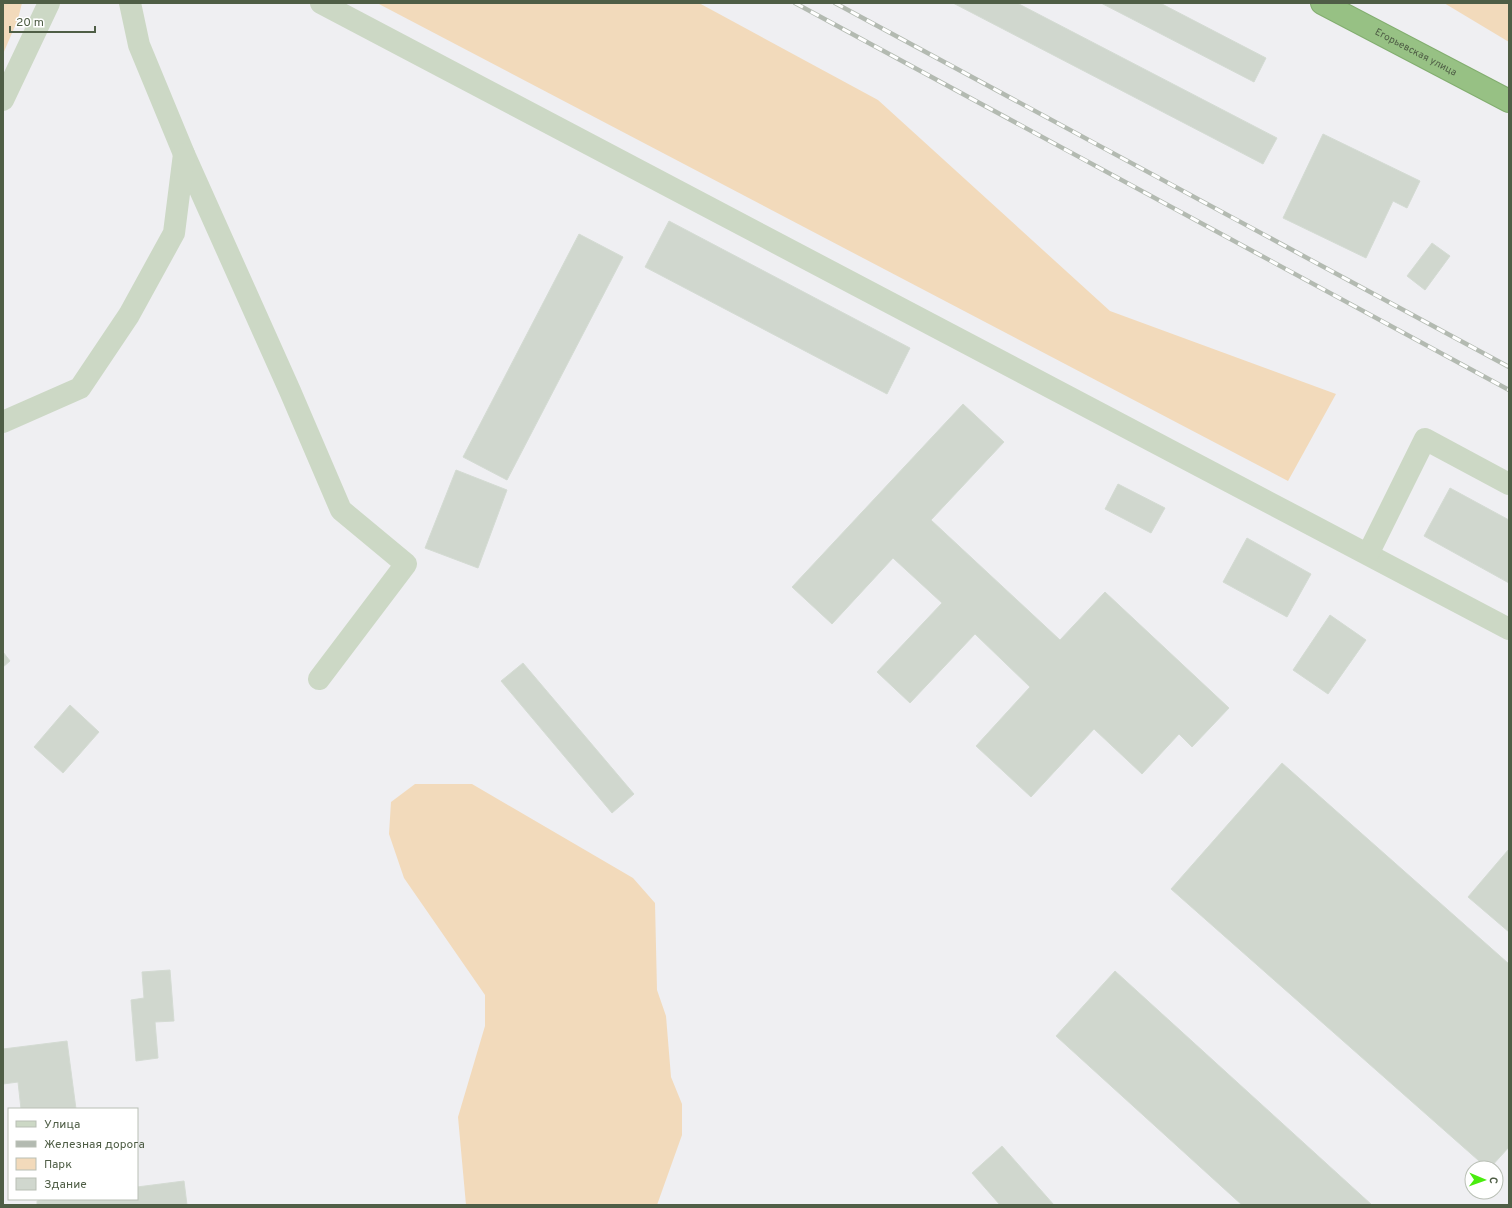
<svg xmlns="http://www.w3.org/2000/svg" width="1512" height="1208" font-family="Overpass,sans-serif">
  <rect width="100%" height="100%" fill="#efeff2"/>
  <g fill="#f2dabb">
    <path d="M 3,3 L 22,3 L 18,19 L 3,54 Z"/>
    <path d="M 377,3 L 699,3 L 878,100 L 1110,311 L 1336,394 L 1288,481 Z"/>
    <path d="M 1444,3 L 1509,3 L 1509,42 Z"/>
    <path d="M 415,784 L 472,784 L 633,878 L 655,903 L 657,990 L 666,1016 L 671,1077 L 682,1104 L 682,1135 L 657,1205 L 466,1205 L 458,1117 L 485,1026 L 485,995 L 404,878 L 389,834 L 391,802 Z"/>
  </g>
  <g fill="#d0d7ce" stroke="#d4dbd3">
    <path d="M 953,3 L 1017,3 L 1277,138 L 1263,164 Z"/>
    <path d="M 1101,3 L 1160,3 L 1266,58 L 1254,82 Z"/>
    <path d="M 1323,134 L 1420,181 L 1407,208 L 1393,201 L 1366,258 L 1283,218 Z"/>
    <path d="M 669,221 L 910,348 L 887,394 L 645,267 Z"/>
    <path d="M 579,234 L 623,257 L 507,480 L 463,457 Z"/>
    <path d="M 1432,243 L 1450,256 L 1425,290 L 1407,276 Z"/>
    <path d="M 963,404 L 1004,442 L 931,520 L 1060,640 L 1105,592 L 1229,708 L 1192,747 L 1179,734 L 1142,774 L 1094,729 L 1031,797 L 976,746 L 1030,687 L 975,634 L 910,703 L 877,672 L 942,603 L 893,558 L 832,624 L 792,587 Z"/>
    <path d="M 456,470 L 507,490 L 478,568 L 425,548 Z"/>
    <path d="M 1118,484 L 1165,508 L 1151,533 L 1105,509 Z"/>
    <path d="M 1450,488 L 1509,520 L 1509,583 L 1424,536 Z"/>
    <path d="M 1247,538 L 1311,574 L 1287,617 L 1223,582 Z"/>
    <path d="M 1330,615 L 1366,640 L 1328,694 L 1293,670 Z"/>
    <path d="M 3,652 L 10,661 L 3,667 Z"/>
    <path d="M 523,663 L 634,794 L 612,813 L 501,681 Z"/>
    <path d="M 70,705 L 99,732 L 63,773 L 34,747 Z"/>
    <path d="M 1282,763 L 1509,964 L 1509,1147 L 1490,1168 L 1487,1168 L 1171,889 Z"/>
    <path d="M 1509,849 L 1509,932 L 1468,897 Z"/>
    <path d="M 170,970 L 174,1021 L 155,1022 L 158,1058 L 136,1061 L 131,1000 L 144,998 L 142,972 Z"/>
    <path d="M 1115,971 L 1372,1205 L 1242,1205 L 1056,1036 Z"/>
    <path d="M 67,1041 L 76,1109 L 21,1109 L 18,1082 L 3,1084 L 3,1049 Z"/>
    <path d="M 1002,1146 L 1054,1205 L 1000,1205 L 972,1173 Z"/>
    <path d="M 184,1181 L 187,1205 L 37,1205 L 37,1201 L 48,1199 L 137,1199 L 137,1187 Z"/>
  </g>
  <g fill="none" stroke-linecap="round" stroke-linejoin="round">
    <defs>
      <g id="highway">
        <path id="s1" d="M 1322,3 L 1509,101"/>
      </g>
    </defs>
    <use href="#highway" stroke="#82ad6f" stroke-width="24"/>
    <g stroke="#ccd8c5" stroke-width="22">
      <path d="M 130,3 L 139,45 L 184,154 L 290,391 L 341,510 L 406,564 L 319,679"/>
      <path d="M 321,3 L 1509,629"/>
      <path d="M 3,100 L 49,3"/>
      <path d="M 3,422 L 80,388 L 129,315 L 174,233 L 184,154"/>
      <path d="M 1368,554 L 1425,439 L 1509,484"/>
    </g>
    <use href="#highway" stroke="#97c184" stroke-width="22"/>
    <defs>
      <g id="rail">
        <path d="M 795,3 L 1509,390"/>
        <path d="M 835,3 L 1509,367"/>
      </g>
    </defs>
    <use href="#rail" stroke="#b3bab1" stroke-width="4.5"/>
    <use href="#rail" stroke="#fff" stroke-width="3" stroke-dasharray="9" stroke-linecap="butt"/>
  </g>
  <g text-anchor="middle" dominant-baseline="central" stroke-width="3" stroke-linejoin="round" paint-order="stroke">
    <g font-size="10" fill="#4f5e46" stroke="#fff">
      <text stroke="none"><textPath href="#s1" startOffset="106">Егорьевская улица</textPath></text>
    </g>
  </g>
  <rect width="1512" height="1208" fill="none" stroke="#4f5e46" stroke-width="8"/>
  <rect x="8" y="1108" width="130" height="92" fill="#ffffff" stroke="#b9bfb5"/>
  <rect x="16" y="1121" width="20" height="6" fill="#ccd8c5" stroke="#b9bfb5"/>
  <text x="44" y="1128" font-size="12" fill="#4f5e46">Улица</text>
  <rect x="16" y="1141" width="20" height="6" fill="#b3bab1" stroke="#b9bfb5"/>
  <text x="44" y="1148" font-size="12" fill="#4f5e46">Железная дорога</text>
  <rect x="16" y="1158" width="20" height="12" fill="#f2dabb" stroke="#b9bfb5"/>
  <text x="44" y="1168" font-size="12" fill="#4f5e46">Парк</text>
  <rect x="16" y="1178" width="20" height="12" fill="#d0d7ce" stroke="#b9bfb5"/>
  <text x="44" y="1188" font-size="12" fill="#4f5e46">Здание</text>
  <g transform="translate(1484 1180) rotate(92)"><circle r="19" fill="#ffffff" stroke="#b9bfb5"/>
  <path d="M0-3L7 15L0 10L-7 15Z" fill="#4aec0f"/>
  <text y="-6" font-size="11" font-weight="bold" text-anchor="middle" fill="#4f5e46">С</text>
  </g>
  <path d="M10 26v6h85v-6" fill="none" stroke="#4f5e46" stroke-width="2"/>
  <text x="16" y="26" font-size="12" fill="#4f5e46" stroke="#ffffff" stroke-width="3" paint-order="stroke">20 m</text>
</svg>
